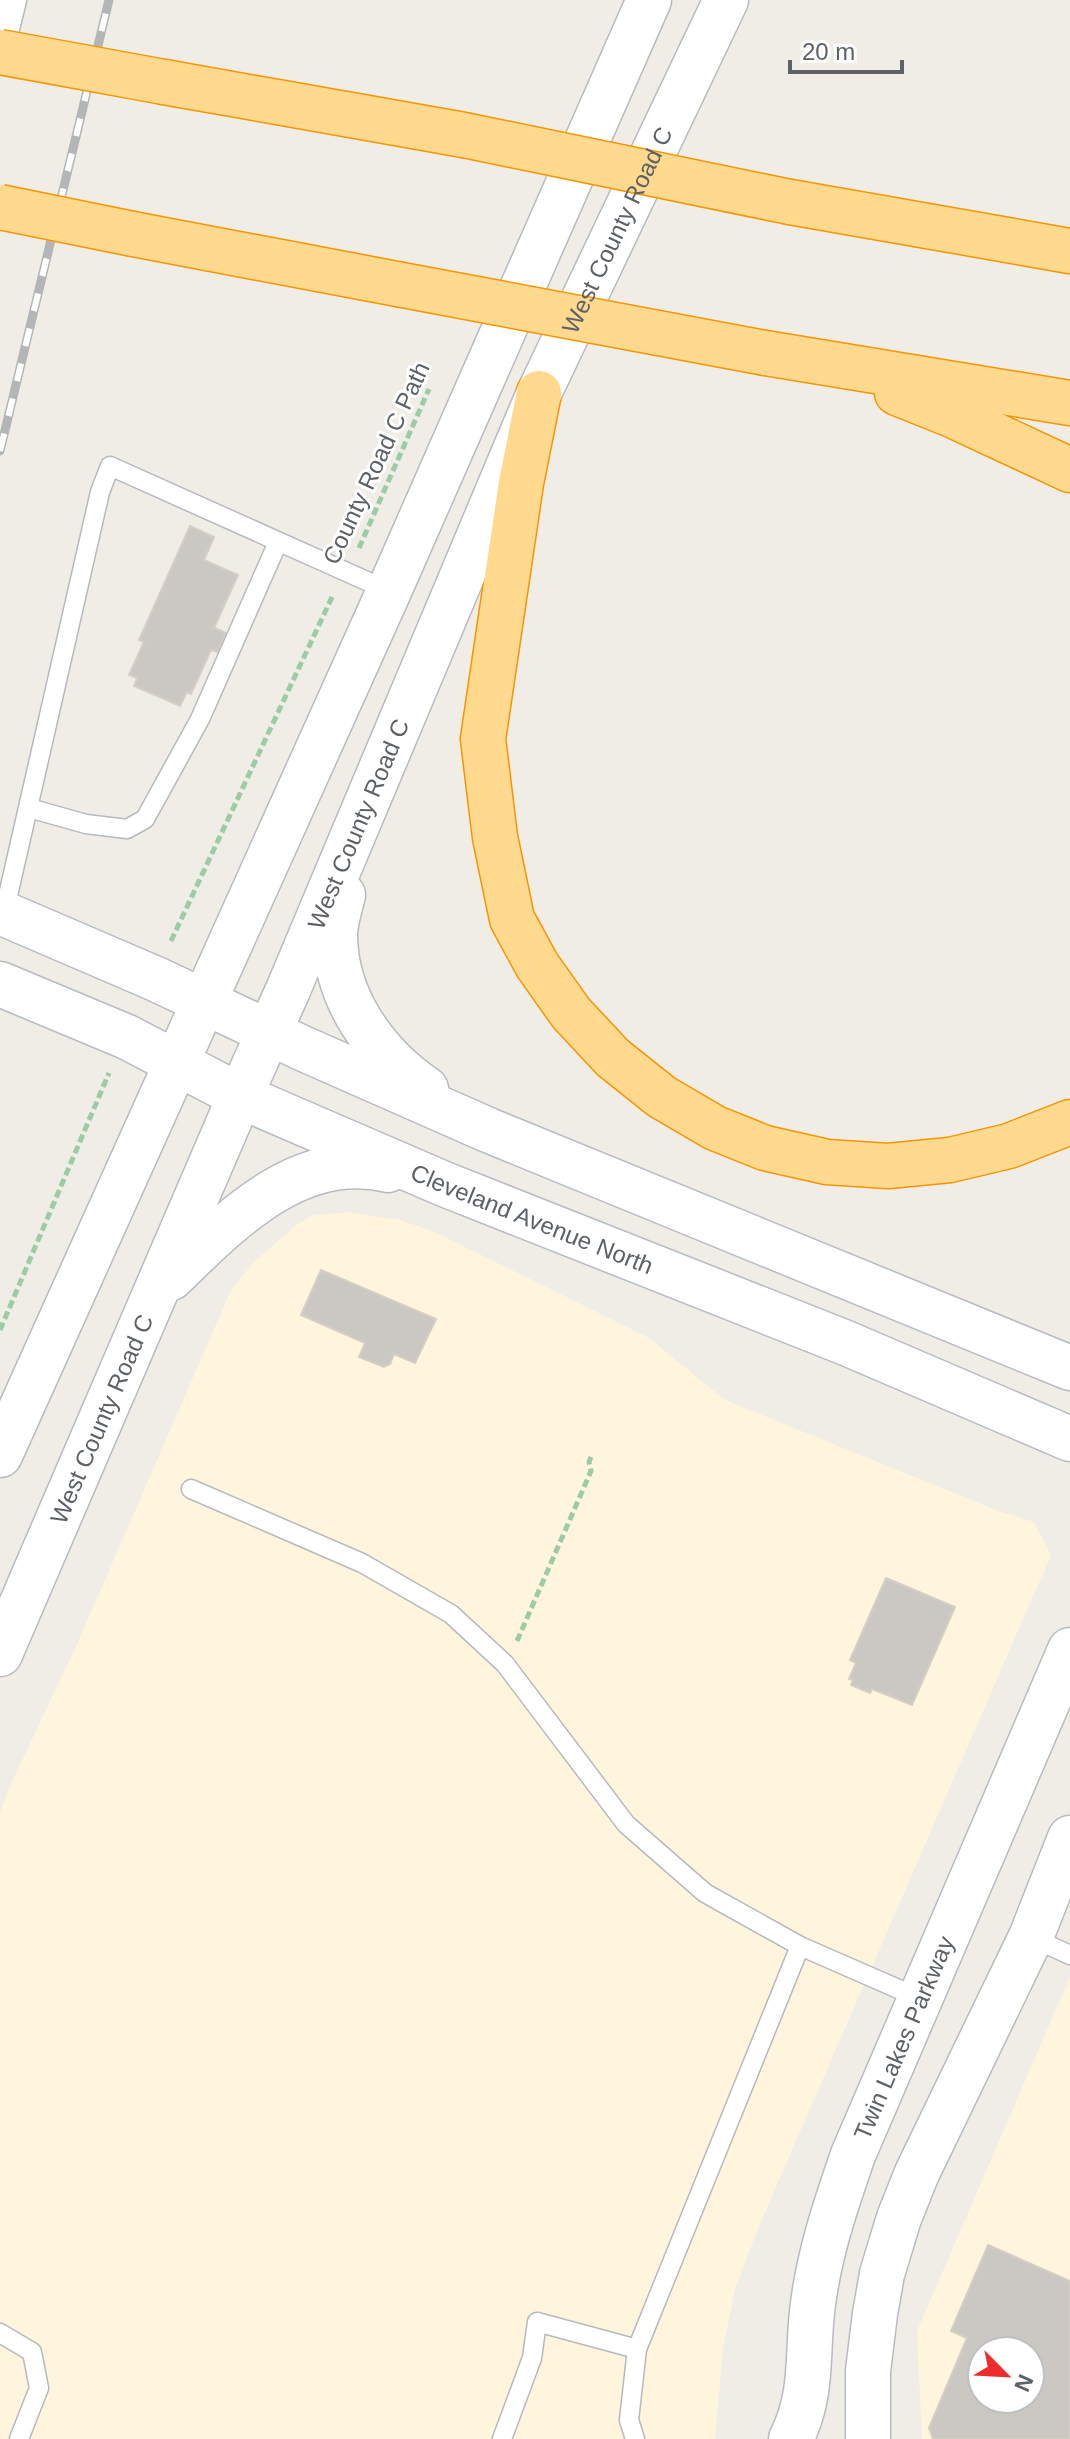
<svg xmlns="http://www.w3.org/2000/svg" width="1070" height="2439" font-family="Helvetica,sans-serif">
  <rect width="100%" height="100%" fill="#f0ede6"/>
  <g fill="#fff4dc" fill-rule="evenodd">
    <path d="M 348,1212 L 400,1220 L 437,1233 L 649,1338 L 725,1400 L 1001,1512 L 1034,1522 L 1051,1555 L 759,2226 L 736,2286 L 723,2348 L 715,2439 L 0,2439 L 0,1813 L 10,1786 L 78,1642 L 231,1290 L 253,1263 L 295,1226 L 311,1216 Z"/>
    <path d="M 1070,1977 L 1070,2439 L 922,2439 L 917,2331 ZM 982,2351 L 1030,2351 L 1030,2399 L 982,2399 Z"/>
  </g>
  <g fill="#cbc8c3" stroke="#d5cec4" stroke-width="2" fill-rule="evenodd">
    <path d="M 190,526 L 214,537 L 204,560 L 238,575 L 214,628 L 226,633 L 217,652 L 211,650 L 191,694 L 187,692 L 180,706 L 134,686 L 137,678 L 129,675 L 144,642 L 139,640 Z"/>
    <path d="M 321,1270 L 436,1319 L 415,1363 L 394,1354 L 390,1364 L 384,1367 L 359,1357 L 365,1343 L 301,1315 Z"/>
    <path d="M 886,1578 L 955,1607 L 912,1705 L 872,1689 L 870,1693 L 851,1685 L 853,1680 L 849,1679 L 856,1663 L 850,1660 Z"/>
    <path d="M 988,2245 L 1070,2281 L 1070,2439 L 933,2439 L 929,2428 L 967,2338 L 951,2331 ZM 982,2351 L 1030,2351 L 1030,2399 L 982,2399 Z"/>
  </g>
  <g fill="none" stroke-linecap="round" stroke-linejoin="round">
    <defs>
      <g id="lane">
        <path d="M 29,808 L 86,824 L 127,829 L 145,819 L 200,719 L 278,542"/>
        <path d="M 4,913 L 100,492 L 110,466 L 389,591"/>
        <path d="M 191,1489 L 362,1563 L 451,1614 L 505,1664 L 626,1824 L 705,1893 L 800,1946 L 919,1998"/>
        <path d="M 1031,1937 L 1070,1955"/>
        <path d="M 0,2333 L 32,2352 L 39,2388 L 19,2439"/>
        <path d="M 502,2439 L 532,2358 L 537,2322 L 637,2349"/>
        <path d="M 635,2439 L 629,2420 L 637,2349 L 800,1946"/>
      </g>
      <path id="street" d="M 0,36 L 9,0"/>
      <g id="secondary">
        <path d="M 343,895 C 340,907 336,920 335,932 C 334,997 375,1054 426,1089"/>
        <path d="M 0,912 L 156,979 L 302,1048 L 488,1130 L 1070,1368"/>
        <path id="s1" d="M 0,984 L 127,1037 L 240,1096 L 444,1184 L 846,1343 L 1070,1439"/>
        <path d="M 171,1278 C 229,1222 299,1148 388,1170"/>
        <path d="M 0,1455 L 389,591 L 649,0"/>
        <path id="s2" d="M 0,1654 L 240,1096 L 288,990 L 539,393 L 726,0"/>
        <path id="s3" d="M 791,2439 C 813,2395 807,2358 812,2312 C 818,2257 835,2207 853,2155 L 1070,1650"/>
        <path d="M 868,2439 L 868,2371 L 875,2314 L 882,2274 L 899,2218 L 917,2173 L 1031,1937 L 1070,1838"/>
      </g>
      <g id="highway">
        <path d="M 164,82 L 464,135"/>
        <path d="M 790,202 L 1070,251"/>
        <path d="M 133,234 L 397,284"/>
        <path d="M 765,353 L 1070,403"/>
        <path d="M 539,393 L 521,483 L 483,739 L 495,837 L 512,919 L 537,965 L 571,1013 L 613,1058 L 662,1097 L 715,1128 L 765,1148 L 827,1162 L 888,1166 L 950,1160 L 1009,1146 L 1070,1122"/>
        <path d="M 897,393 L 952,415 L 1070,470"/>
      </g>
    </defs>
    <use href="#lane" stroke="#b6b9bd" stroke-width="21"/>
    <use href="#street" stroke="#b6b9bd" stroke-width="37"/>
    <use href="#secondary" stroke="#b7bbc0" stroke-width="47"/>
    <use href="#highway" stroke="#f69500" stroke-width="47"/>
    <g stroke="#9bcca5" stroke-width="5" stroke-dasharray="8 4" stroke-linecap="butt">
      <path d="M 359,548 L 429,389"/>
      <path d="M 171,941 L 333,595"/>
      <path d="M 0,1330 L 109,1073"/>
      <path d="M 517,1641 L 591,1471 L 589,1462 L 592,1454"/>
    </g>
    <use href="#lane" stroke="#fff" stroke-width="18"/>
    <use href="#street" stroke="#fff" stroke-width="34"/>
    <use href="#secondary" stroke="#fff" stroke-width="44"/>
    <use href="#highway" stroke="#ffd98e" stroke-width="44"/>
    <defs>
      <path id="rail" d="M 0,451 L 109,0"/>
    </defs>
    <use href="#rail" stroke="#b4b5b6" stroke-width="9"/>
    <use href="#rail" stroke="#fff" stroke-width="6" stroke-dasharray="18" stroke-linecap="butt"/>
    <defs>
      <g id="highway-bridge">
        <path d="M 0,52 L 164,82"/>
        <path d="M 464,135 L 790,202"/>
        <path d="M 0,207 L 133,234"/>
        <path d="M 397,284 L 765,353"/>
      </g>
    </defs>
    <use href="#highway-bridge" stroke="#f69500" stroke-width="47" stroke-linecap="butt"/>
    <use href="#highway-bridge" stroke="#ffd98e" stroke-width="44"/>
  </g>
  <g text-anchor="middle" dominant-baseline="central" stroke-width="6" stroke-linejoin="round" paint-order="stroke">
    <g font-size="24" fill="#5d6267" stroke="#fff">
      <text stroke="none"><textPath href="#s2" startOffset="1552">West County Road C</textPath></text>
      <text transform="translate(376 463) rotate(-65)">County Road C Path</text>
      <text stroke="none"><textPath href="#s2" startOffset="904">West County Road C</textPath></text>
      <text stroke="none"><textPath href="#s1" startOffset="582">Cleveland Avenue North</textPath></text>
      <text stroke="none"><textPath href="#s2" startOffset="256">West County Road C</textPath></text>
      <text stroke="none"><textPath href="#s3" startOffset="420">Twin Lakes Parkway</textPath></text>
    </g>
  </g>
  <g transform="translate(1006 2375) rotate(114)"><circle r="38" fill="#ffffff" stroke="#bec0c2" stroke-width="2"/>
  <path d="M0-6L14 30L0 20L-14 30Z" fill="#ef2c2d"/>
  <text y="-12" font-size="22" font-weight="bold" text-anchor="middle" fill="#5d6267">N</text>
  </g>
  <path d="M790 60v12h112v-12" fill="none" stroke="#5d6267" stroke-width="4"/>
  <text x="802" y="60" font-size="24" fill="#5d6267" stroke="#ffffff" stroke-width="6" paint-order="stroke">20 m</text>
</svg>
